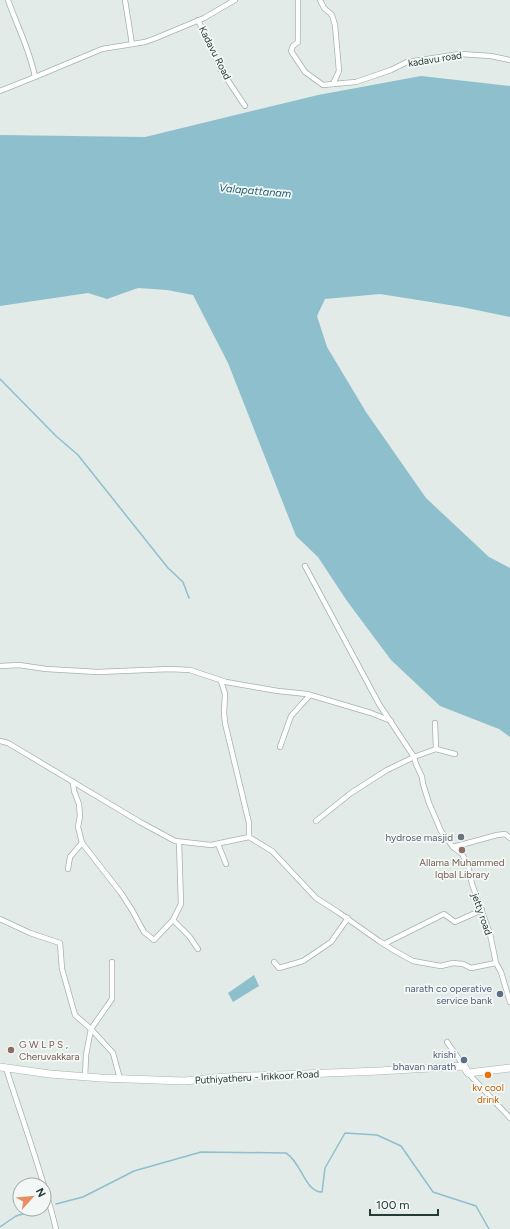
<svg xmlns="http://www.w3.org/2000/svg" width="510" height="1229" font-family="Figtree,sans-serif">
  <rect width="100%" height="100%" fill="#e2ebe8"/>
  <g fill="#8ebfcd">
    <path d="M 421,76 L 510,86 L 510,317 L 462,307 L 380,294 L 325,299 L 317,316 L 327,347 L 366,412 L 426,498 L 489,557 L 510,568 L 510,737 L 499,729 L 440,706 L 391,660 L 347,601 L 318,557 L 296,536 L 228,363 L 193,295 L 167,290 L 138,288 L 107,299 L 88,293 L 0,306 L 0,135 L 145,137 L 318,95 Z"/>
    <path d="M 254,975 L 259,986 L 233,1002 L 228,993 Z"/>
  </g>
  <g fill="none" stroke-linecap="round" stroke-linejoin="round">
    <g stroke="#8ebfcd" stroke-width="1.5">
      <path d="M 0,379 L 56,436 L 78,455 L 168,568 L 183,582 L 189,598"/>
      <path d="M 56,1204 L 83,1197 L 134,1171 L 201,1152 L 286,1153 C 302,1163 305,1192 322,1192 L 325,1168 L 345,1133 L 377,1135 L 401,1146 L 433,1192 L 476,1206 L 489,1229"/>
      <path d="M 44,1207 L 47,1207"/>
      <path d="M 0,1227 L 16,1216 L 39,1209"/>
    </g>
    <defs>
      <g id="street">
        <path d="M 125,0 L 132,44"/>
        <path d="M 298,0 L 298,42 L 293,46 L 291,51 L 305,72 L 323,85 L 333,84"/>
        <path d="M 320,0 L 324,8 L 332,15 L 335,25 L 339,71 L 333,84 L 356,82 L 391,70 L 407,62 L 460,54 L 491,56 L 510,60"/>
        <path d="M 198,20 L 221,70 L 245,106"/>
        <path d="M 35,77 L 102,49 L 145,42 L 156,38 L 204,18 L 235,0"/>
        <path d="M 0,91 L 35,77 C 30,50 17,26 8,0"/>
        <path d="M 305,566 L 379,704 L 414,757 L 416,764 L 422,777 L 423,784 L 429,803 L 441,831 L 453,847 L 462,854 L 468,865 L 472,884 L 490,934 L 496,963 L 501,972 L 510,1002"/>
        <path d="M 0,666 L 19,665 L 46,669 L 98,672 L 170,669 L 190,670 L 226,682 L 278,691 L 307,694 L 371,713 L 391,721"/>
        <path d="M 221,681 L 225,694 L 224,713 L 225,723 L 249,823 L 249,837"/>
        <path d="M 435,723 L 436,749"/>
        <path d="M 0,741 L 8,743 L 140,822 L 175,841 L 211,845 L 249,837 L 272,851 L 316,898 L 338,912 L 379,941 L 395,951 L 413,961 L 435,965 L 441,966 L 453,963 L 463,964 L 471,968 L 496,963"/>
        <path d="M 280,747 L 291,716 L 310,695"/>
        <path d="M 73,782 L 74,791 L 79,804 L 80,816 L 78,827 L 82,843 L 121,893 L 132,910 L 144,932 L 154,940 L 173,920 L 181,904 L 179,842"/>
        <path d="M 316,821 L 351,793 L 387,770 L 414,757 L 436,749 L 455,754"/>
        <path d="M 218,844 L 226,864"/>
        <path d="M 453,847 L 497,835 L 505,834 L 510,838"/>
        <path d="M 68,869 L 70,857 L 82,843"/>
        <path d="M 0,919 L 30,933 L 60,943 L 62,969 L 75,1015 L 91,1029 L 113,1053 L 120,1079"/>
        <path d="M 173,920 L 189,936 L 198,949"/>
        <path d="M 384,944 L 444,914 L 455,922 L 482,910"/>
        <path d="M 274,962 L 279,968 L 303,961 L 331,942 L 348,918"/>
        <path d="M 447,1042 L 464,1066"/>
        <path d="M 6,1068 C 23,1122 43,1175 56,1229"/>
        <path d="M 468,1073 L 510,1118"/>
        <path d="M 85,1077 L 86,1055 L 91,1029 L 112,999 L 112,962"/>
      </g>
      <path id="secondary" d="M 0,1067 L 50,1074 L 101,1078 L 184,1081 L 226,1077 L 379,1071 L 464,1066 L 468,1073 L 510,1068"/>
    </defs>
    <use href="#street" stroke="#a5b3af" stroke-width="6"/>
    <use href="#secondary" stroke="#a1b6b1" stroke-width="8"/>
    <use href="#street" stroke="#fff" stroke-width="4.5"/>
    <use href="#secondary" stroke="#fff" stroke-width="7"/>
  </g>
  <circle fill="#6b7280" stroke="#f3f8f6" stroke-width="1.5" cx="461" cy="837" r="4"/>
  <g fill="#8d6e63" stroke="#f3f8f6" stroke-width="1.5">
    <circle cx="462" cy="850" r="4"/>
    <circle cx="11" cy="1050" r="4"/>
  </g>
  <g fill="#5c6f8a" stroke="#f3f8f6" stroke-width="1.5">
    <circle cx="500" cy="994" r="4"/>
    <circle cx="464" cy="1060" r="4"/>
  </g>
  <circle fill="#e8710a" stroke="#f3f8f6" stroke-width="1.5" cx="488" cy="1075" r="4"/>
  <g text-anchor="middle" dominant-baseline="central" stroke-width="3.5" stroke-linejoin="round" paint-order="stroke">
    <g font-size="10" fill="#233b37" stroke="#f3f8f6">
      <text transform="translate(215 53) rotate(63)">Kadavu Road</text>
      <text transform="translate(435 59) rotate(-9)">kadavu road</text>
      <text transform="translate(482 914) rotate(71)">jetty road</text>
      <text transform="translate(257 1077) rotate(-3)">Puthiyatheru - Irikkoor Road</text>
    </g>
    <g font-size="10" fill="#5b616d" stroke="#f3f8f6" text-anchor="end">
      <text x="453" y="837">hydrose masjid</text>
    </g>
    <g font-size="10" fill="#785e54" stroke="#f3f8f6">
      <text x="462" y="862">Allama Muhammed<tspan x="462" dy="12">Iqbal Library</tspan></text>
      <text x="19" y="1044" text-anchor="start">G W L P S ,<tspan x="19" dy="12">Cheruvakkara</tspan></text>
    </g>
    <g font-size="10" fill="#4e5e75" stroke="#f3f8f6" text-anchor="end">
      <text x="492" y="988">narath co operative<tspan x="492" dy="12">service bank</tspan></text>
      <text x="456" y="1054">krishi<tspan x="456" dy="12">bhavan narath</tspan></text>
    </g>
    <g font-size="10" fill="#c56008" stroke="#f3f8f6">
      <text x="488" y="1087">kv cool<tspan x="488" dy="12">drink</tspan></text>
    </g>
    <g font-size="11" font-style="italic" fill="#216074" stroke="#f3f8f6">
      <text transform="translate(255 191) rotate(5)">Valapattanam</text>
    </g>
  </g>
  <g transform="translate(32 1197) rotate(63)"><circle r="19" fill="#f3f8f6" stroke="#a0acaa"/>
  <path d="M0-3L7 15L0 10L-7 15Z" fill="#e98d63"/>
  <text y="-6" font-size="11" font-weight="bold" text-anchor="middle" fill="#233b37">N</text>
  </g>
  <path d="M370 1209v6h68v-6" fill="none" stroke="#233b37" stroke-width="2"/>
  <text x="376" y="1209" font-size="12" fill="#233b37" stroke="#f3f8f6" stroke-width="3" paint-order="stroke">100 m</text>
</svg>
